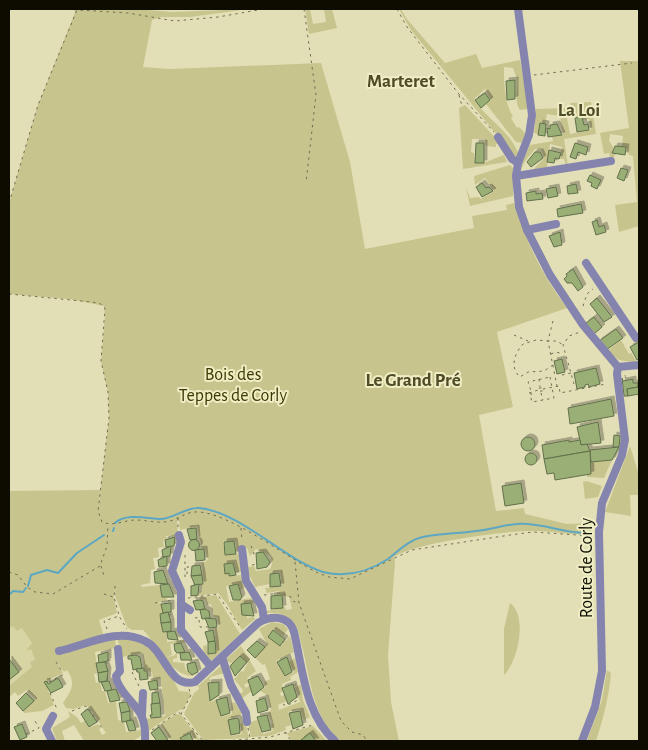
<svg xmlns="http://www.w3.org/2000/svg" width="648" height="750" font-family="'Alegreya Sans',sans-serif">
  <defs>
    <filter id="shadow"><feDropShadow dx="3" dy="-3" stdDeviation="0" flood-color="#0004"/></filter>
  </defs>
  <rect width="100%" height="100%" fill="#e2dfb6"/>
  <path fill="#d8d5a4" d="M 37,616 L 35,676 L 9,697 L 9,619 Z"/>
  <g fill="#c8c48d">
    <path d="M 44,9 L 134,9 L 173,12 L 249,9 L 190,17 L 161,17 L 152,20 L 143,67 L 169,69 L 321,63 L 350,162 L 365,249 L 474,228 L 472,216 L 507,210 L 506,205 L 514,203 C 525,240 543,277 567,308 L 497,332 L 513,407 L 479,415 L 496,511 L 524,508 L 525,514 L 567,524 L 592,523 L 591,531 L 585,534 C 568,535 552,531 535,531 C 509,530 413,543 394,557 L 395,562 L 388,655 L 391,702 L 399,741 L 341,741 C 312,717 311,681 302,646 C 300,639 299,630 295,624 C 289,615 277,612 267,613 L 266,611 L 285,607 L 286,610 L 292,609 L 289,597 L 279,595 L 279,591 L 267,593 L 265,588 L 282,586 L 280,572 L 269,574 L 270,584 L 255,587 L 246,568 L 254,566 L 256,571 L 270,569 L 272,564 L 271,556 L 256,549 L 250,556 L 247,548 L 237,551 L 236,541 L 223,541 L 225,555 L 241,554 L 241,572 L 234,572 L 233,563 L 224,564 L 225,573 L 229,573 L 230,576 L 241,575 L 245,588 L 239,588 L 238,584 L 226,586 L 229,602 L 251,598 L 255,603 L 241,604 L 242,615 L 247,614 L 247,618 L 254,617 L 255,619 L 242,630 L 227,604 L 218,593 L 197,596 L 198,592 L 202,591 L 201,584 L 204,583 L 202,563 L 205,562 L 208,559 L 205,549 L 202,549 L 197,526 L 180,530 L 179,520 L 177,521 L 178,535 L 166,536 L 167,539 L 163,540 L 164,547 L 158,548 L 159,557 L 153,558 L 155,569 L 151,570 L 150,583 L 141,585 L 142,587 L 160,585 L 162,597 L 166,596 L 167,600 L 154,604 L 161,603 L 163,613 L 160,614 L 163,632 L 167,632 L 167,642 L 184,640 L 187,642 L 170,644 L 172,655 L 166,657 L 173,656 L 177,653 L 177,658 L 173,659 L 173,662 L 184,663 L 186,671 L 190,671 L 193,676 C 171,676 157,644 143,630 L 132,630 L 127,627 L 115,596 L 115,586 L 114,597 L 117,613 L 99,620 L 104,637 L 115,637 L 116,648 L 95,652 L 98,673 L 94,674 L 96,683 L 100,682 L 102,691 L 105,691 L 108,703 L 116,702 L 118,720 L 124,722 L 126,732 L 142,730 L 142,735 L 133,741 L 84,741 L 74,725 L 62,731 L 65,741 L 57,741 L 52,728 L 70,717 L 68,711 L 77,717 L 81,723 L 85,721 L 89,728 L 98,724 L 101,728 L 99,729 L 102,735 L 106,733 L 89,707 L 85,705 L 74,709 L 66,708 L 63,703 C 72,690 76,683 67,670 L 64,672 L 56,661 L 63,673 L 45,682 L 54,705 L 42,711 L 24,713 L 23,711 L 36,699 L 27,690 L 18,696 L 15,692 L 9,697 L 9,686 L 32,667 L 30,662 L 35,660 L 31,649 L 26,651 L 32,643 L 22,628 L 17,631 L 13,626 L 9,628 L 9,491 L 100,490 L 98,511 L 109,418 L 108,392 L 101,361 L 105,316 L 104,306 L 69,299 L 9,294 L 9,203 L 38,105 L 76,10 Z"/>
    <path d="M 305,9 L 310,9 L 313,24 L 326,22 L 324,9 L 332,9 L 337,28 L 309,34 Z"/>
    <path d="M 399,9 L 401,9 L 406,18 L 445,63 L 476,54 L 482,68 L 520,60 L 529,106 L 527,109 L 520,110 C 513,101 519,88 517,79 C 516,75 514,72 513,68 L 504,67 C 504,83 504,101 513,117 L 511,118 L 517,128 L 519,127 L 526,134 L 523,143 L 516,142 L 486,104 L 491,100 L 485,89 L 474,99 C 485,118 513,133 519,156 L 516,158 L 411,30 Z"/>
    <path d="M 620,61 L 639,61 L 639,226 L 619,232 L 615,205 L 637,202 L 633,156 L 629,155 L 626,147 L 622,147 L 623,136 L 610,134 L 609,141 L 613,147 L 612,153 L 616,154 L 611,160 L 609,153 L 604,154 L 600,133 L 629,128 Z"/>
    <path d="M 591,102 L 596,134 L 564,139 L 568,166 L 566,166 L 564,159 L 559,159 L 562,147 L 550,144 L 547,167 L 553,168 L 531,172 L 544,158 L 541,149 L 535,149 C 530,156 525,159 521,170 L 522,161 L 530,145 L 553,141 L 552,137 L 563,134 L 560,116 L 547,114 L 545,124 L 540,123 L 538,134 L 534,133 L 536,109 L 565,108 L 570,134 L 591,130 L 589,119 L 583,120 L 582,117 L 575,118 L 570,103 Z"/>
    <path d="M 465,105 L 500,143 L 496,144 L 496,147 L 486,146 L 485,139 L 472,139 L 471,152 L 474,153 L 475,163 L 486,162 L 504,155 L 507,162 L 463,169 L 459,108 Z"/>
    <path d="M 510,165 L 513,168 L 513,196 L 470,206 L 466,187 L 470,198 L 479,197 L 481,199 L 494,191 L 485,178 L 475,185 L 474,176 Z"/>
    <path d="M 621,340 L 629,354 L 631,353 L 638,363 L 619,360 L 607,351 Z"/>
    <path d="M 630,446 L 639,475 L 639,495 L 630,495 L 631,516 L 605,512 Z"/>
    <path d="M 612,460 L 604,478 L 587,477 L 587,474 L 591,473 L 591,462 Z"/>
    <path d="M 586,481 L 602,486 L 598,497 L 585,499 L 583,482 Z"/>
    <path d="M 216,595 L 240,634 L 211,661 L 204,655 L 203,646 L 207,645 L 208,654 L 216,653 L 215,628 L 219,627 L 217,617 L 214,617 L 211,604 L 207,605 L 206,599 L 200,600 L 200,597 Z"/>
    <path d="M 510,603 C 528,616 518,661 504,675 L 504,629 Z"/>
    <path d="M 272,622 L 283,624 L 288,629 L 283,636 L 274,629 L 268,637 L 281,646 L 290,636 L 294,652 L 276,661 L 285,677 L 294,672 L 289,662 L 295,658 L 298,672 L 290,677 L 291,680 L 282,684 L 283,691 L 280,693 L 281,696 L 285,695 L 287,701 L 278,705 L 279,710 L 300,702 L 295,687 L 301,685 L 303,700 L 310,717 L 304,720 L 300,709 L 288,712 L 291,725 L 285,727 L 286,730 L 269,736 L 251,737 L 248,723 L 257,720 L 263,734 L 273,731 L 271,724 L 273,723 L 268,714 L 271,710 L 268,696 L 259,690 L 266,687 L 264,682 L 270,679 L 265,664 L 263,665 L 255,658 L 267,644 L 259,629 Z"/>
    <path d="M 117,637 L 145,642 L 171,675 L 179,691 L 189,692 L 191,695 L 182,711 L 181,709 L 148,731 L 146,719 L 165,716 L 161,679 L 153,680 L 152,672 L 144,670 L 143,653 L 122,657 Z"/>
    <path d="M 241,646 L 256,671 L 247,678 L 249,682 L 244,685 L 246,688 L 250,685 L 253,690 L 241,699 L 238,693 L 242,693 L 243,690 L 234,679 L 241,671 L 243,672 L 248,663 L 239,656 L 233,664 L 225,660 Z"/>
    <path d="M 222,665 L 225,673 L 210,677 L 210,682 L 208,683 L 210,702 L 216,700 L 221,717 L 232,714 L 231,703 L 235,702 L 242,714 L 228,720 L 231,736 L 242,734 L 240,724 L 245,722 L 249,738 L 203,740 L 184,714 L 194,693 L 199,689 L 198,686 Z"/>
    <path d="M 607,670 L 611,673 C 609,697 603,719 596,741 L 587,741 L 602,700 Z"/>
    <path d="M 176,714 L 181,715 L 201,741 L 194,738 L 191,732 L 180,738 L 182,741 L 171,741 L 161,724 Z"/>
    <path d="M 313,726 L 327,741 L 317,741 L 310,733 L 302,741 L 292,741 L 287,733 Z"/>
  </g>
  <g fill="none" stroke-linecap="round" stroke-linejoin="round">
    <g stroke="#5ea7c3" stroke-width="2">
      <path d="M 115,523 C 125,513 146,518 159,519 C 173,520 184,507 199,508 C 241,512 283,559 323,572 C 347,578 368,572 388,559 C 399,551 406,542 419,538 C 437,533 458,534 476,531 C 490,530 503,525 517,524 C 541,522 565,534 589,533"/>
      <path d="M 113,531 L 114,528"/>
      <path d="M 28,586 L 31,575 L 47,570 L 58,573 L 77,553 L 104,535"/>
      <path d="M 9,595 L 13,591 L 23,592 L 26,588"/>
    </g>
  </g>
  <g fill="#99af74" stroke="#626f4c" filter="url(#shadow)">
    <path d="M 515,80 L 515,99 L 507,100 L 506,81 Z"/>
    <path d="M 485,93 L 490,100 L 481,108 L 475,100 Z"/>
    <path d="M 582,117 L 584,125 L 588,124 L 589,130 L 577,132 L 575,118 Z"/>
    <path d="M 540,123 L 546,124 L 545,136 L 538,135 Z"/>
    <path d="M 557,124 L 562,135 L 548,137 L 547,128 L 550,129 L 550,125 Z"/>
    <path d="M 476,143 L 484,143 L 484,163 L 475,163 Z"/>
    <path d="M 575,143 L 588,147 L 586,155 L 578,152 L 576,159 L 570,157 Z"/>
    <path d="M 615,146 L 626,147 L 625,155 L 612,153 Z"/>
    <path d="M 549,150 L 561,153 L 559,159 L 555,158 L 554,163 L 547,162 Z"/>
    <path d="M 535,152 L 540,152 L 543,158 L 531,167 L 527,162 Z"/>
    <path d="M 621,168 L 628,170 L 624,181 L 617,178 Z"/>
    <path d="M 590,175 L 601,180 L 597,189 L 591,186 L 592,183 L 587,181 Z"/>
    <path d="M 482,183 L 486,188 L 489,187 L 493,191 L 482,197 L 476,187 Z"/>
    <path d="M 576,184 L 578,193 L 568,194 L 567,186 Z"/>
    <path d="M 556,187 L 558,196 L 548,198 L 546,189 Z"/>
    <path d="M 536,191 L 536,194 L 542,193 L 543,199 L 527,201 L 526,193 Z"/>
    <path d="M 581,204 L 583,213 L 558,217 L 557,209 Z"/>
    <path d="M 597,220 L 599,227 L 604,225 L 606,232 L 596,235 L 592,222 Z"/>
    <path d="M 560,232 L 562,245 L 554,247 L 549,236 Z"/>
    <path d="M 573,269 L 583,287 L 578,291 L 572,283 L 567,283 L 564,279 L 567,276 L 566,274 Z"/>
    <path d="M 597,298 L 612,317 L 604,322 L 590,304 Z"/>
    <path d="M 594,317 L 602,327 L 594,334 L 586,323 Z"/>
    <path d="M 616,329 L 623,338 L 606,350 L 599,341 Z"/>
    <path d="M 639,342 L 639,359 L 637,360 L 630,347 Z"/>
    <path d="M 562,359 L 565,372 L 557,374 L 554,361 Z"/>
    <path d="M 596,368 L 600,384 L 589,387 L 588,384 L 585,385 L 585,387 L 577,389 L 574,373 Z"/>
    <path d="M 622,378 L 623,381 L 633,379 L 633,383 L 638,383 L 638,387 L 627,389 L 628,396 L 624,396 Z"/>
    <path d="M 638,382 L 639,382 L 639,394 L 628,396 L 627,389 L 638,387 Z"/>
    <path d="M 611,399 L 614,416 L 570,424 L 568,408 Z"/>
    <path d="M 598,422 L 601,443 L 581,445 L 577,427 Z"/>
    <path d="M 614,435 L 620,436 L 619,447 L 613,447 Z"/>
    <circle cx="528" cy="444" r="7"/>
    <path d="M 569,440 L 569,442 L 580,440 L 581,445 L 587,444 L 590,451 L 544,459 L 542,445 Z"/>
    <path d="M 619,447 L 612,460 L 591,462 L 590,450 Z"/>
    <path d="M 590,451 L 591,474 L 555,480 L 554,473 L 547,474 L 544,459 Z"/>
    <circle cx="531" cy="459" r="6"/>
    <path d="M 521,483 L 524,503 L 505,506 L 502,486 Z"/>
    <path d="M 196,528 L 197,539 L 190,540 L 187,529 Z"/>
    <path d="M 175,537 L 174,546 L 166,547 L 165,540 Z"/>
    <circle cx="194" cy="545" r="5.5"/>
    <path d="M 234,541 L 236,554 L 225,555 L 224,542 Z"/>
    <path d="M 171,546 L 170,556 L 163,557 L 162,550 Z"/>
    <path d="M 204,549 L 205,560 L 196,561 L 195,550 Z"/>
    <path d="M 263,552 L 270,562 L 267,567 L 257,569 L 256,553 Z"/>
    <path d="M 167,556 L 167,566 L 159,567 L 158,560 Z"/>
    <path d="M 233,563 L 236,575 L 229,576 L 229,573 L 225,574 L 224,564 Z"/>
    <path d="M 200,565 L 202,575 L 191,576 L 192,566 Z"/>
    <path d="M 163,570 L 168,584 L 155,583 L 154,572 Z"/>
    <path d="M 279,573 L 281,586 L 270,587 L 270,574 Z"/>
    <path d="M 202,575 L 203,584 L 195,585 L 191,576 Z"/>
    <path d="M 169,584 L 174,597 L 162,597 L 160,585 Z"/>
    <path d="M 199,584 L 198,595 L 191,596 L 191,586 Z"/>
    <path d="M 238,584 L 242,597 L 240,600 L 233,600 L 229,586 Z"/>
    <path d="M 282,595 L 283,608 L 271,609 L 271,596 Z"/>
    <path d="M 200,600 L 203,601 L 205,609 L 196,610 L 193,601 Z"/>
    <path d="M 171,603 L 171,612 L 163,613 L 161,604 Z"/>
    <path d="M 251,603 L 254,616 L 242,615 L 241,604 Z"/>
    <path d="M 205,609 L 209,611 L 210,618 L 202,619 L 200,610 Z"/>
    <path d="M 168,612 L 171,622 L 161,623 L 160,614 Z"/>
    <path d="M 205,618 L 216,619 L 217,627 L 209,628 Z"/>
    <path d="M 171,622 L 171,631 L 163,632 L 161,623 Z"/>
    <path d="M 213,630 L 215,641 L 208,642 L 205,632 Z"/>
    <path d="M 273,630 L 285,639 L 280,646 L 268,637 Z"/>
    <path d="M 175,631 L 178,640 L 168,639 L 167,632 Z"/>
    <path d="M 215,641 L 216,653 L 208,654 L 208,642 Z"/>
    <path d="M 257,641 L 265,647 L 255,658 L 247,650 Z"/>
    <path d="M 181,643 L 185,652 L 177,653 L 175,651 L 174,644 Z"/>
    <path d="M 108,652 L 108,661 L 99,663 L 98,655 Z"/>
    <path d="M 189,652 L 192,660 L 181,660 L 180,653 Z"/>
    <path d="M 136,655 L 140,657 L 142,668 L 133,670 L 131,659 L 128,659 L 128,656 Z"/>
    <path d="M 240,656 L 247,662 L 235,676 L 230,666 Z"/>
    <path d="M 287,657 L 292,672 L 285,676 L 277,662 Z"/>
    <path d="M 9,659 L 19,672 L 9,680 Z"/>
    <path d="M 105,662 L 108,671 L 98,673 L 96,663 Z"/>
    <path d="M 195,662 L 198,672 L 192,675 L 188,671 L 187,664 Z"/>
    <path d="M 144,668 L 144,671 L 147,671 L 148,679 L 140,680 L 139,672 L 137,672 L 136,669 Z"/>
    <path d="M 108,671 L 107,681 L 99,682 L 98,673 Z"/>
    <path d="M 258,676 L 264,687 L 253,696 L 248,680 Z"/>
    <path d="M 58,678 L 63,687 L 51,693 L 44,682 L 47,681 L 48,684 Z"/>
    <path d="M 157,680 L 158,689 L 150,690 L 148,682 Z"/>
    <path d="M 109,681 L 112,690 L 105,691 L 101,682 Z"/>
    <path d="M 219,682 L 219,695 L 210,701 L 208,683 Z"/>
    <path d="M 293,684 L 297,697 L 288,704 L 282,688 Z"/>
    <path d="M 116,689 L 120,700 L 110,702 L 107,691 Z"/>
    <path d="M 158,692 L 160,703 L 152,704 L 152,693 Z"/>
    <path d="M 26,693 L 34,701 L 23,711 L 16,703 Z"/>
    <path d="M 227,697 L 230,713 L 221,716 L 216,700 Z"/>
    <path d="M 265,698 L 268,710 L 258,713 L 256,701 Z"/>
    <path d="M 127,702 L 130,711 L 121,713 L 119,703 Z"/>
    <path d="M 160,703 L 161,717 L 151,718 L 150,715 L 152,715 L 151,704 Z"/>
    <path d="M 88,709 L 97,722 L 89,727 L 81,714 Z"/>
    <path d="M 130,711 L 130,721 L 122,722 L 121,713 Z"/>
    <path d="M 300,711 L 303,725 L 293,729 L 289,713 Z"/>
    <path d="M 267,715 L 271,730 L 262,732 L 257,717 Z"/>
    <path d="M 237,718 L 239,720 L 240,733 L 231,735 L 228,720 Z"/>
    <path d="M 133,720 L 136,730 L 129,731 L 126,721 Z"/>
    <path d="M 22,724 L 27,737 L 20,740 L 14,727 Z"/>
    <path d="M 159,727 L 168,740 L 166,741 L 157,741 L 151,733 Z"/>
    <path d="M 190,733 L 193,741 L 182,741 L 180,738 Z"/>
    <path d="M 310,733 L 316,741 L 302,741 L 301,740 Z"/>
  </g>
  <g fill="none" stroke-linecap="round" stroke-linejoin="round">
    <g stroke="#716e55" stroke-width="1" stroke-dasharray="2.5 4" stroke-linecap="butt">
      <path d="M 61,9 L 128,13 L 175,21 L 218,17 L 264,9"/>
      <path d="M 304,9 L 316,95 L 306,183"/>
      <path d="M 397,9 L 407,27 L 458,93 L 494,132"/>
      <path d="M 534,75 L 632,63"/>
      <path d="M 459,95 L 462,106"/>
      <path d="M 9,203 L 38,105 L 77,10"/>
      <path d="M 9,294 L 92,302 L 101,304 L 105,308 L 101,361 L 108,392 L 109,418 L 98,511 L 102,522 C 115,527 123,520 136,520 C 147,520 158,524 170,521 C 180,518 187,511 199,512 C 231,514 286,557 318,573 L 329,577 L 350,579 L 412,550 L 510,535 L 533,532 L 592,536"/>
      <path d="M 583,306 L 587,294 L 593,289"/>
      <path d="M 553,321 L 548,341 L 557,341 L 563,345"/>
      <path d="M 514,335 L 528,341"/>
      <path d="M 551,354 L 556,352 L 563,354"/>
      <path d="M 553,365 L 544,371 L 528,372 L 520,377 C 509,367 515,353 523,344 L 536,340 L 548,341 L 557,386"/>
      <path d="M 562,375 L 571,373"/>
      <path d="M 550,377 L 554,398 L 532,402 L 530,394 L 532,394 L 528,382 Z"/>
      <path d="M 539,379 L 540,387"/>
      <path d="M 574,384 L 563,345 L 569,336 L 580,332"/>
      <path d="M 539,388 L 542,388 L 543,391 L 539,391 Z"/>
      <path d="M 543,389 L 559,386 L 560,393 L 606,384"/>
      <path d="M 529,393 L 538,390"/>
      <path d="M 541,393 L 543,400"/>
      <path d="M 178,518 L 178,527"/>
      <path d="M 241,528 L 242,541"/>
      <path d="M 251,546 L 254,553 L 252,558"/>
      <path d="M 185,555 L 185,578"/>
      <path d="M 295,562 L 299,603 L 341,721 L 352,732 L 363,735 L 367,741"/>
      <path d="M 252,565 L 257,564"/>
      <path d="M 101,566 L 104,576"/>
      <path d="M 9,572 L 18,575 L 27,587 L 35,592 L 53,594 L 100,566 L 107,546 L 108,525"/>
      <path d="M 187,574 L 187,567 L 192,567"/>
      <path d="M 115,586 L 114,597 L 119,615"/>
      <path d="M 239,589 L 243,589"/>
      <path d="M 104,594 L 113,597"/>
      <path d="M 264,595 L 280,593 L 291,597 L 294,602 L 298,601"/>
      <path d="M 188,598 L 217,594 L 241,628"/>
      <path d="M 155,603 L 174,600"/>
      <path d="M 169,615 L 174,614"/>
      <path d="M 195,618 L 202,617"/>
      <path d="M 199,620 L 200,627 L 209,627"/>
      <path d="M 107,629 L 104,621 L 119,616 L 127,629"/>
      <path d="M 108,660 L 113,660"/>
      <path d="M 56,662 L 63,673"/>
      <path d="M 105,663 L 111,663"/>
      <path d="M 132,672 L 139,686"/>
      <path d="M 107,680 L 108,674"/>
      <path d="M 49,682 L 66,673"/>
      <path d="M 189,689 L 191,695 L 181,714 L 202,740 L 215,741"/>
      <path d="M 50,693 L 57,709"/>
      <path d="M 283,704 L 286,706 L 298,700 L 294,688 L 296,684"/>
      <path d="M 72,711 L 85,706 L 88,707 L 102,728"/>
      <path d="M 130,720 L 134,717"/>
      <path d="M 248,728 L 250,738"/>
      <path d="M 152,730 L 178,712 L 181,714"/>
      <path d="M 285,732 L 291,741"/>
      <path d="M 26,734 L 39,728 L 35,721"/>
      <path d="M 154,741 L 156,740"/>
      <path d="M 226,741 L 270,737 L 313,725"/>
    </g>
    <g stroke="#8584af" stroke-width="8">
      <path d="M 518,9 L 532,115 L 529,135 L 518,163 L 516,176 L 519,207 L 527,230 L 550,275 L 583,325 L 618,367"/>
      <path d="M 498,137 L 512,159 L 518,163"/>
      <path d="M 516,176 L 611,161"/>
      <path d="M 527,230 L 556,224"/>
      <path d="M 586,263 L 636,338 L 639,337"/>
      <path d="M 618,367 L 639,365"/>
      <path d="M 179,535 L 181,542 L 172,571 L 181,591 L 181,630 L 211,667"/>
      <path d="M 242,549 L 246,581 L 262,607 L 264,619"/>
      <path d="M 181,604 L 190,610"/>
      <path d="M 118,649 L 120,671 L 116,676 L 117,681 C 128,706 147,705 145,741"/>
      <path d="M 59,651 C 87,645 117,627 145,641 C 165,650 169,689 195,682 L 258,623 C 271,615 289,615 294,632 C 303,670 305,714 335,741"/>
      <path d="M 222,657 L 231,685 L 246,713 L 247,722"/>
      <path d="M 142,714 L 143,693"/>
      <path d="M 52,741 L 46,729 L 53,716"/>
      <path d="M 582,741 L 595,707 L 602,671 L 599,532 L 602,503 L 622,455 L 625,440 L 617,374 L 618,367"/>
    </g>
  </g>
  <g text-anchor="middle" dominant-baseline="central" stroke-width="4" stroke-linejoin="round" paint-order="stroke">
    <g font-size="18" fill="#3d3904" stroke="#efedc3">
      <text x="233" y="375">Bois des<tspan x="233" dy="21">Teppes de Corly</tspan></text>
    </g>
    <g font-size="18" fill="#0e0c01" stroke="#efedc3">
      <text transform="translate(587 568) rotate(-90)">Route de Corly</text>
    </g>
    <g font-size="19" font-weight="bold" fill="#4e4b27" stroke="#efedc3">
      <text x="401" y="81">Marteret</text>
      <text x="579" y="110">La Loi</text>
      <text x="413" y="380">Le Grand Pré</text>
    </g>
  </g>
  <rect width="648" height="750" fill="none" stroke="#0e0c01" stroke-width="20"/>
</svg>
